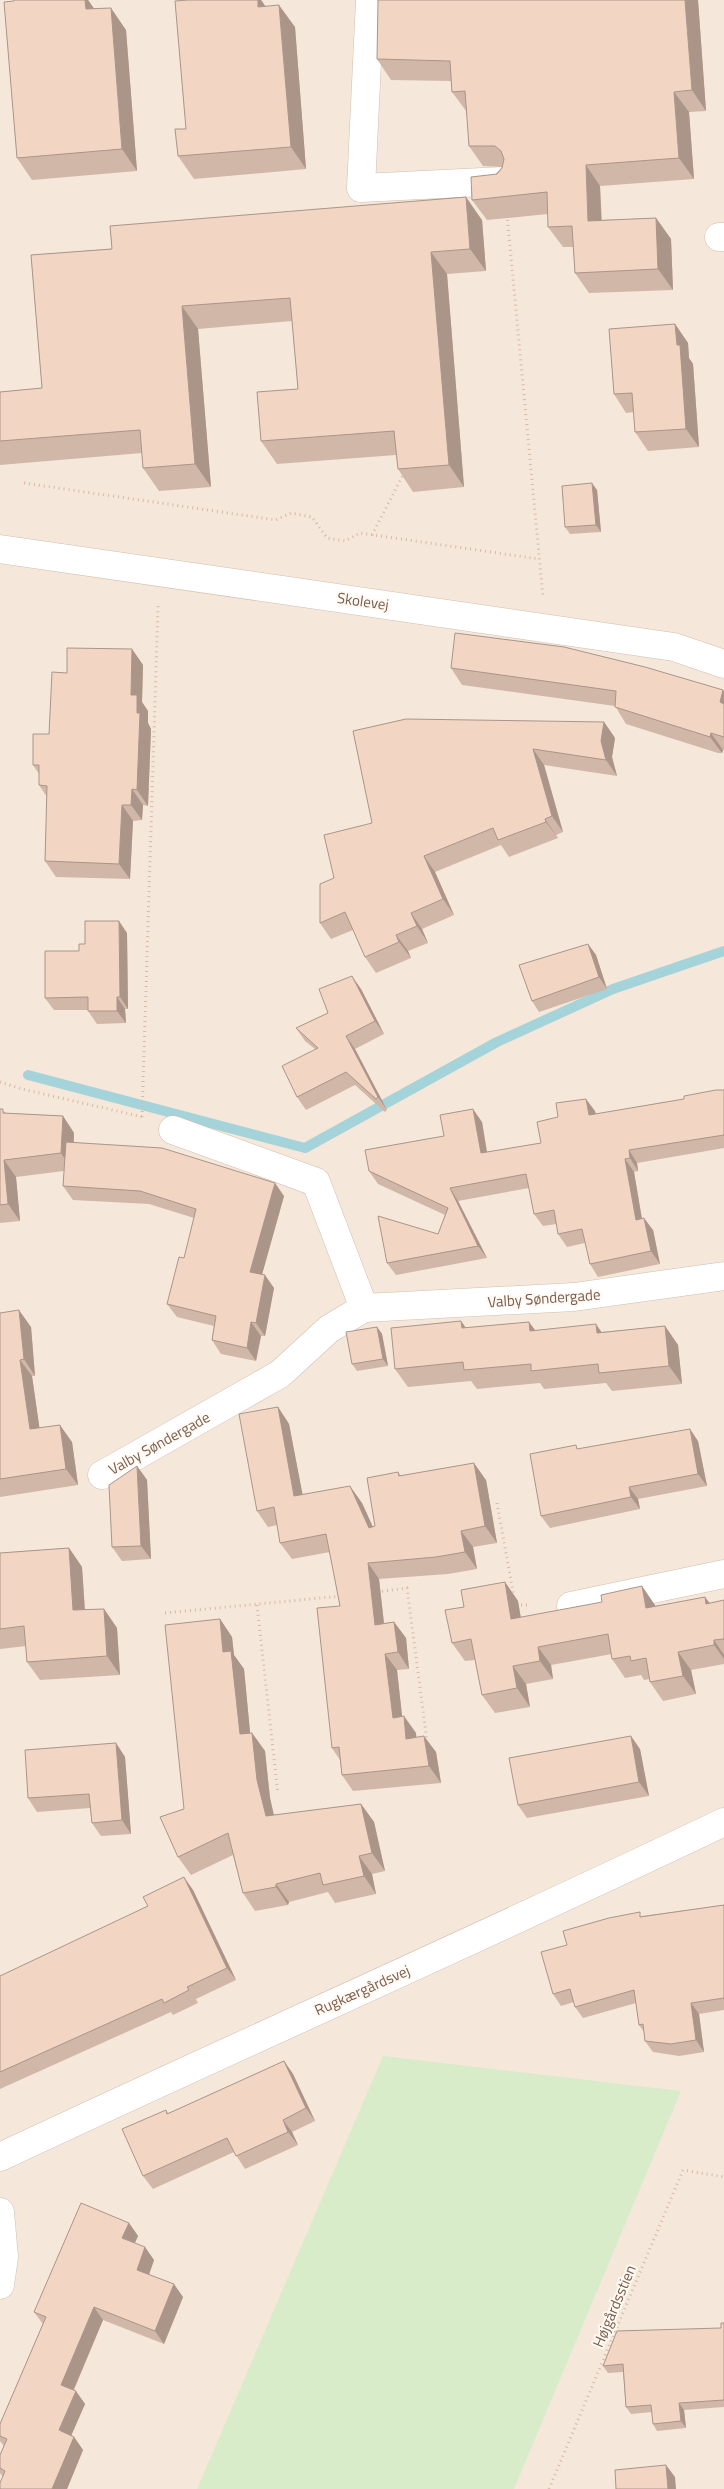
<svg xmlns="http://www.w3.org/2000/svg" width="724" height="2489" font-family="'Titillium Web',sans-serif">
  <rect width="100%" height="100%" fill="#fdf6ec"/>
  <rect fill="#f5e8da" x="0" y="0" width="724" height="2489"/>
  <path fill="#d8ecc9" d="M 383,2056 L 681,2091 L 514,2489 L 197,2489 Z"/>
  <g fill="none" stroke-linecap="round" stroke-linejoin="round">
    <path stroke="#a5d3da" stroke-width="10" d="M 28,1075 L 305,1148 L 497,1042 L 613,989 L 724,951"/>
    <defs>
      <g id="minor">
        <path d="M 370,0 L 361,188 L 503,181"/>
        <path d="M 719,237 L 724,237"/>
        <path d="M 0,549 L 674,647 L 724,664"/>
        <path d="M 173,1130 L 316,1182 L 364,1308 L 574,1297 L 724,1276"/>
        <path d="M 102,1475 L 280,1374 L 329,1329 L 364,1308"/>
        <path d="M 571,1606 L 724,1574"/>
        <path d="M 0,2157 C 241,2044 484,1937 724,1822"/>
        <path d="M 0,2212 L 4,2257 L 0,2285"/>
      </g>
    </defs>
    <use href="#minor" stroke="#d1beb0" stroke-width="29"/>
    <g stroke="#d9b8a5" stroke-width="3" stroke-dasharray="1 4" stroke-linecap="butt">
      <path d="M 507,215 L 543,597"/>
      <path d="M 24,483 L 276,520 L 291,513 L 312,517 L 327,538 L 345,541 L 360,533 L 539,559"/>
      <path d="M 372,535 L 404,473"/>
      <path d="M 0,1082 L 22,1089 L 143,1117"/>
      <path d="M 142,1117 L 158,605"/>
      <path d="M 497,1503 L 514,1597"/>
      <path d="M 377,1592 L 407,1588 L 427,1741"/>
      <path d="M 257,1605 L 278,1794"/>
      <path d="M 516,1605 L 527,1605"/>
      <path d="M 165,1613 L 341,1596"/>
      <path d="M 549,2489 L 683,2170 L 724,2177"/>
    </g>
    <use href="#minor" stroke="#fff" stroke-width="28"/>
  </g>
  <g fill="#d1b7a8">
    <path d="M 14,0 L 88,0 L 94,9 L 126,30 L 137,171 L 32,180 L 17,158 Z"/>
    <path d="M 261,0 L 265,6 L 295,27 L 306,169 L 194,179 L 178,156 L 186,129 Z"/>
    <path d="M 698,0 L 706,111 L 689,112 L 694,179 L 600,186 L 602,220 L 656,218 L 671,239 L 673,290 L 589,293 L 575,273 L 573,247 L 563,247 L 548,227 L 548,214 L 487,220 L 472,200 L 502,167 L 483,166 L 469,146 L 467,112 L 452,92 L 451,81 L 391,80 L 377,59 Z"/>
    <path d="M 482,220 L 486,271 L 447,274 L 464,487 L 413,492 L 398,469 L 396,455 L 277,464 L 261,441 L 298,389 L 292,321 L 198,329 L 211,487 L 159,491 L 143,468 L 142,453 L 0,465 L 0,392 L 42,388 L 31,255 Z"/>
    <path d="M 675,324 L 688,343 L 689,358 L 693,364 L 699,447 L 648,451 L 635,432 L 634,412 L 626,413 L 614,394 Z"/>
    <path d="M 597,490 L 601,532 L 570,534 L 565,527 Z"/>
    <path d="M 132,649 L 143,665 L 142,702 L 148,711 L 148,723 L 151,729 L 148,806 L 143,805 L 142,820 L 133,821 L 130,879 L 56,877 L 45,861 L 47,797 L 39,785 L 39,774 L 33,765 L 49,734 L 67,673 Z"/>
    <path d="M 451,668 L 724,691 L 724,750 L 723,750 L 722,753 L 718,753 L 626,724 L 615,706 L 462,685 Z"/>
    <path d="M 604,722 L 615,738 L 612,757 L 617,776 L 544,765 L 563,832 L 556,835 L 558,838 L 509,857 L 501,845 L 435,872 L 454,915 L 422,929 L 428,943 L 408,951 L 411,958 L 376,973 L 365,957 L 353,930 L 331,939 L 320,923 L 334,878 L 372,823 L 353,731 Z"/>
    <path d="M 127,933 L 128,1009 L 125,1009 L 126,1023 L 97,1024 L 88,1011 L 88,1010 L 54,1010 L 45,998 L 85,944 Z"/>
    <path d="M 588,944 L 596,955 L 607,989 L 539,1012 L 532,1001 Z"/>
    <path d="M 361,989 L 384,1034 L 355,1049 L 387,1110 L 385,1112 L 355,1085 L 306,1110 L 297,1097 L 315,1049 L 305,1041 L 296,1028 L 328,1013 Z"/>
    <path d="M 724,1090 L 724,1148 L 637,1163 L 638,1171 L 634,1172 L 642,1218 L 653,1230 L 660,1264 L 598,1277 L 590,1264 L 585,1243 L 567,1247 L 558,1234 L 556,1224 L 543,1226 L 534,1214 L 529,1188 L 458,1201 L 487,1258 L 396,1275 L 387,1263 L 438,1234 L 445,1215 L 378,1184 L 369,1171 L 444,1136 L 482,1122 L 487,1152 L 541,1143 L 595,1111 L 596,1114 L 684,1099 Z"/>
    <path d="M 0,1109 L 6,1113 L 63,1116 L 74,1133 L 74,1142 L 284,1196 L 262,1275 L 274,1288 L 265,1336 L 261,1336 L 256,1361 L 221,1354 L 212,1340 L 214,1326 L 177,1317 L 167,1304 L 184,1258 L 194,1218 L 149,1204 L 73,1200 L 63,1186 L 64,1171 L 16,1177 L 20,1221 L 0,1223 Z"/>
    <path d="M 0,1313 L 31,1327 L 35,1376 L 32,1376 L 39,1427 L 72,1442 L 78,1485 L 0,1497 Z"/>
    <path d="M 461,1321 L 466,1328 L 529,1322 L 535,1330 L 602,1332 L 665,1326 L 678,1345 L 682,1384 L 612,1391 L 606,1383 L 544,1389 L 540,1383 L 477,1389 L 471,1381 L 408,1387 L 395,1369 Z"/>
    <path d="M 377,1327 L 382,1334 L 388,1366 L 357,1371 L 352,1364 Z"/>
    <path d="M 278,1407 L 289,1424 L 302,1494 L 362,1503 L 373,1527 L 375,1526 L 398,1472 L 401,1476 L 486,1480 L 497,1543 L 473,1547 L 477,1569 L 448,1574 L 379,1579 L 384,1623 L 394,1622 L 406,1638 L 409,1669 L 397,1670 L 402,1716 L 416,1733 L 416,1737 L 436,1752 L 441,1783 L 353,1791 L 342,1775 L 340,1760 L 332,1748 L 340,1606 L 330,1552 L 292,1559 L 280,1543 L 277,1525 L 268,1527 L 257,1511 Z"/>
    <path d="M 698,1441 L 707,1486 L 638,1499 L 640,1509 L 550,1528 L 541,1516 L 579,1449 Z"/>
    <path d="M 137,1466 L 147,1480 L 151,1559 L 122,1561 L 112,1547 Z"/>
    <path d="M 69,1548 L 82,1567 L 85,1610 L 104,1609 L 117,1628 L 120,1675 L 40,1680 L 27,1662 L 26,1646 L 0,1649 L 0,1553 Z"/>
    <path d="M 505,1582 L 518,1601 L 521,1618 L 655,1605 L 655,1607 L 705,1597 L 710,1603 L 724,1600 L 724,1664 L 691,1670 L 696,1694 L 663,1701 L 650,1682 L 650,1679 L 644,1680 L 641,1675 L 625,1678 L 612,1659 L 612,1654 L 551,1665 L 553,1679 L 526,1684 L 530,1707 L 495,1713 L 482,1695 L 475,1660 L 465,1661 L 452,1643 L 464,1607 Z"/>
    <path d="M 220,1619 L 232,1637 L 234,1655 L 244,1669 L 250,1733 L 252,1733 L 265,1751 L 270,1798 L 274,1815 L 361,1804 L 374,1822 L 385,1871 L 372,1874 L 376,1894 L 335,1903 L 328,1892 L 289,1902 L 288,1905 L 255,1911 L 243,1893 L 233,1855 L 191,1875 L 178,1857 L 184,1809 Z"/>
    <path d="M 116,1743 L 125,1757 L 131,1834 L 101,1836 L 92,1823 L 90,1808 L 37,1812 L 28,1798 Z"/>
    <path d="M 640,1749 L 649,1796 L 527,1818 L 518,1805 Z"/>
    <path d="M 193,1890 L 236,1980 L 196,1999 L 198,2003 L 173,2015 L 171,2012 L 0,2089 L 0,1976 Z"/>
    <path d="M 724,1905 L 724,2010 L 699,2014 L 704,2052 L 679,2056 L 653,2052 L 645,2041 L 644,2032 L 639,2025 L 636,2003 L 583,2018 L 575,2007 L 574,2002 L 561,2006 L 553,1994 L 567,1945 L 642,1916 Z"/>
    <path d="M 284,2061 L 293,2074 L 315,2121 L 292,2132 L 298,2145 L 245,2169 L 234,2152 L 153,2189 L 143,2176 L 166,2110 L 168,2113 L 176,2110 Z"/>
    <path d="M 129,2223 L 138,2236 L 135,2243 L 154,2260 L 149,2275 L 183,2297 L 164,2344 L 103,2320 L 74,2390 L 85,2404 L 71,2435 L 74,2437 L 83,2450 L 67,2489 L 0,2489 L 3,2477 L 0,2473 L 0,2455 L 4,2446 L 0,2441 L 0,2424 L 43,2324 L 34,2312 Z"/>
    <path d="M 724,2323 L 724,2407 L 684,2410 L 686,2428 L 657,2431 L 653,2424 L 652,2412 L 631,2414 L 626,2407 L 623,2372 L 608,2373 L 603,2366 L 721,2328 Z"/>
  </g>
  <g fill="#aa9588">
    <path d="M 85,0 L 88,0 L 100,17 L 86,9 Z"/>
    <path d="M 258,0 L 261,0 L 273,17 L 258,7 Z"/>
    <path d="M 685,0 L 698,0 L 706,111 L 692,90 Z"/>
    <path d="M 279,5 L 295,27 L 306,169 L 291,147 Z"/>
    <path d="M 111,8 L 126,30 L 137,171 L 122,149 Z"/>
    <path d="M 674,92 L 689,112 L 694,179 L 679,158 Z"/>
    <path d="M 586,165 L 600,186 L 602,241 L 588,221 Z"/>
    <path d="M 466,197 L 482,220 L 486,271 L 470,249 Z"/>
    <path d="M 656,218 L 671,239 L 673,290 L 658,269 Z"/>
    <path d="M 431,252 L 447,274 L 464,487 L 449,465 Z"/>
    <path d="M 182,306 L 198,329 L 211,487 L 195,464 Z"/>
    <path d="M 675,324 L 688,343 L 689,358 L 693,364 L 699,447 L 686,429 L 677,345 Z"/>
    <path d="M 592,483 L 597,490 L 601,532 L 596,525 Z"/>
    <path d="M 132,649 L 143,665 L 142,702 L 148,711 L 148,723 L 151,729 L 148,806 L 137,790 L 137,713 L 131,695 Z"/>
    <path d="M 723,690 L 724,691 L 724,709 L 720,702 Z"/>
    <path d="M 604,722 L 615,738 L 612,757 L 617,776 L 606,760 L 601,741 Z"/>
    <path d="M 711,733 L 723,750 L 722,753 L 710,737 Z"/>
    <path d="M 533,749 L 544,765 L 563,832 L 552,816 Z"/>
    <path d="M 132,789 L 143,805 L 142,820 L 131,805 Z"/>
    <path d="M 122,805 L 133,821 L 130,879 L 119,864 Z"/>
    <path d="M 545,819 L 556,835 L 558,838 L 546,822 Z"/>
    <path d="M 424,856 L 435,872 L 454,915 L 443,899 Z"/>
    <path d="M 411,913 L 422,929 L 428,943 L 417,926 Z"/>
    <path d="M 119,921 L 127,933 L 128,1009 L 120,997 Z"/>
    <path d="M 396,935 L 408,951 L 411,958 L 399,942 Z"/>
    <path d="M 588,944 L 596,955 L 607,989 L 599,977 Z"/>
    <path d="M 352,976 L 361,989 L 384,1034 L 375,1021 Z"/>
    <path d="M 117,997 L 125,1009 L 126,1023 L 117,1011 Z"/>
    <path d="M 346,1036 L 355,1049 L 387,1110 L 378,1097 Z"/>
    <path d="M 586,1099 L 595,1111 L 598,1128 L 589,1115 Z"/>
    <path d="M 473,1109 L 482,1122 L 489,1165 L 481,1153 Z"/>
    <path d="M 63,1116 L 74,1133 L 72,1170 L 61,1153 Z"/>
    <path d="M 629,1150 L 637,1163 L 638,1171 L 630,1158 Z"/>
    <path d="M 625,1159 L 634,1172 L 644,1232 L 636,1220 Z"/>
    <path d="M 4,1160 L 16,1177 L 20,1221 L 8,1204 Z"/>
    <path d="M 275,1183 L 284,1196 L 259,1285 L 250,1272 Z"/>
    <path d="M 450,1188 L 458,1201 L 487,1258 L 478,1246 Z"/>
    <path d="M 644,1218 L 653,1230 L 660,1264 L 651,1251 Z"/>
    <path d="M 265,1275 L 274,1288 L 265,1336 L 256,1323 Z"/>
    <path d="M 19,1310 L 31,1327 L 35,1376 L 24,1359 Z"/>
    <path d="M 461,1321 L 474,1340 L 462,1328 Z"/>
    <path d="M 251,1322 L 261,1336 L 256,1361 L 247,1348 Z"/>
    <path d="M 529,1322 L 542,1340 L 530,1331 Z"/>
    <path d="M 596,1324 L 609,1343 L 597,1333 Z"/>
    <path d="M 665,1326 L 678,1345 L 682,1384 L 669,1366 Z"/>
    <path d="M 377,1327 L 382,1334 L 388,1366 L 383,1359 Z"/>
    <path d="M 20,1360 L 32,1376 L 42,1445 L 30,1429 Z"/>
    <path d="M 278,1407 L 289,1424 L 306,1512 L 294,1496 Z"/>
    <path d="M 60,1425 L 72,1442 L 78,1485 L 66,1469 Z"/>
    <path d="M 690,1429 L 698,1441 L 707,1486 L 698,1474 Z"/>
    <path d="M 474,1463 L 486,1480 L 497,1543 L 485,1526 Z"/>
    <path d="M 137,1466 L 147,1480 L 151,1559 L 141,1546 Z"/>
    <path d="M 350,1486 L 362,1503 L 381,1545 L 369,1528 Z"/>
    <path d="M 629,1487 L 638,1499 L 640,1509 L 631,1497 Z"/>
    <path d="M 461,1531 L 473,1547 L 477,1569 L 465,1552 Z"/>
    <path d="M 69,1548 L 82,1567 L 86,1629 L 73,1610 Z"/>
    <path d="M 368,1563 L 379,1579 L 386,1642 L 375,1625 Z"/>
    <path d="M 505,1582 L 518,1601 L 524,1638 L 511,1619 Z"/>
    <path d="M 642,1586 L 655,1605 L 659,1627 L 646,1608 Z"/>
    <path d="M 705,1597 L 718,1616 L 706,1604 Z"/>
    <path d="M 104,1609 L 117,1628 L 120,1675 L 107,1656 Z"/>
    <path d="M 220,1619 L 232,1637 L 234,1655 L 244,1669 L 252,1752 L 240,1734 L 223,1652 Z"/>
    <path d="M 394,1622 L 406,1638 L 409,1669 L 398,1652 Z"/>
    <path d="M 714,1640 L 724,1655 L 724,1659 L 714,1645 Z"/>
    <path d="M 538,1647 L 551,1665 L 553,1679 L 540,1661 Z"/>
    <path d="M 678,1652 L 691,1670 L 696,1694 L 683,1676 Z"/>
    <path d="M 385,1654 L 397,1670 L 404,1734 L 393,1718 Z"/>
    <path d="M 513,1666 L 526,1684 L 530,1707 L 517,1688 Z"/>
    <path d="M 404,1716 L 416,1733 L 418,1756 L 406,1739 Z"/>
    <path d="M 252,1733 L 265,1751 L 270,1798 L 278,1834 L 266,1816 L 257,1780 Z"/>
    <path d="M 424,1736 L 436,1752 L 441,1783 L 429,1766 Z"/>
    <path d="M 631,1736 L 640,1749 L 649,1796 L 639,1782 Z"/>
    <path d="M 116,1743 L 125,1757 L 131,1834 L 122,1820 Z"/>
    <path d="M 361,1804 L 374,1822 L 385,1871 L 372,1853 Z"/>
    <path d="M 359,1856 L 372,1874 L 376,1894 L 364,1876 Z"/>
    <path d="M 184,1877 L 193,1890 L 236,1980 L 227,1968 Z"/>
    <path d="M 276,1884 L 289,1902 L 288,1905 L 276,1887 Z"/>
    <path d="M 691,2003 L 699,2014 L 704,2052 L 696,2040 Z"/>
    <path d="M 284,2061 L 293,2074 L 315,2121 L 306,2108 Z"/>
    <path d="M 283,2120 L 292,2132 L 298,2145 L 288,2132 Z"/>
    <path d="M 129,2223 L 138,2236 L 131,2251 L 122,2238 Z"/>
    <path d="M 145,2247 L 154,2260 L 146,2283 L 137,2270 Z"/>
    <path d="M 174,2284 L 183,2297 L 164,2344 L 155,2331 Z"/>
    <path d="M 94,2307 L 103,2320 L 70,2398 L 61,2385 Z"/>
    <path d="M 76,2391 L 85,2404 L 68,2443 L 59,2430 Z"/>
    <path d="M 679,2403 L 684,2410 L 686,2428 L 681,2421 Z"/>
    <path d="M 74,2437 L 83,2450 L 67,2489 L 52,2489 Z"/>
    <path d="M 666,2465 L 675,2477 L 676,2489 L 668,2489 Z"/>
  </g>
  <g fill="#f3d5c3" stroke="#aa9588">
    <path d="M 14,0 L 85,0 L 86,9 L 111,8 L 122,149 L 17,158 L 4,2 L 14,1 Z"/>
    <path d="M 188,0 L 258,0 L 258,7 L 279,5 L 291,147 L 178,156 L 175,129 L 186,129 L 175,1 Z"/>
    <path d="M 378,0 L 685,0 L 692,90 L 674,92 L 679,158 L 586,165 L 588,221 L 656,218 L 658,269 L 575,273 L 572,226 L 548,227 L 547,192 L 472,200 L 471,177 L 497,174 L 502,168 L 504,159 L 501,151 L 495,146 L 469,146 L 465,91 L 452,92 L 450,61 L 377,59 Z"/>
    <path d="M 466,197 L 470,249 L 431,252 L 449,465 L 398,469 L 394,431 L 261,441 L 257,392 L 298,389 L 290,298 L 182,306 L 195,464 L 143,468 L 140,430 L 0,441 L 0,392 L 42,388 L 31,255 L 112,249 L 110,226 Z"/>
    <path d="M 675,324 L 677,345 L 680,345 L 686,429 L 635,432 L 632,393 L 614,394 L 609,329 Z"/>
    <path d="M 592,483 L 596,525 L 565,527 L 562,486 Z"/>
    <path d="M 455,633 L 564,647 L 645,667 L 723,690 L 720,702 L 724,704 L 724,737 L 711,733 L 710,737 L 707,736 L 615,707 L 616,691 L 451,668 Z"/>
    <path d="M 67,648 L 132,649 L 131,695 L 137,695 L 137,713 L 140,713 L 137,790 L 132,789 L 131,805 L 122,805 L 119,864 L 45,861 L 47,786 L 39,785 L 39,765 L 33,765 L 33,734 L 49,734 L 52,672 L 67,673 Z"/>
    <path d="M 406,719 L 604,722 L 601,741 L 606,760 L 533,749 L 552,816 L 545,819 L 546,822 L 498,840 L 493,828 L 424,856 L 443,899 L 411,913 L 417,926 L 396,935 L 399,942 L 365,957 L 345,912 L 320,923 L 320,884 L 334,878 L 324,835 L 372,823 L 353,731 Z"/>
    <path d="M 85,921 L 119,921 L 120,997 L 117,997 L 117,1011 L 88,1011 L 88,997 L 45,998 L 45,951 L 79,951 L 79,944 L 85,944 Z"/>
    <path d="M 588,944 L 599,977 L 532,1001 L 519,965 Z"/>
    <path d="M 352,976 L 375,1021 L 346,1036 L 378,1097 L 376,1099 L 346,1072 L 297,1097 L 282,1066 L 318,1048 L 296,1028 L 328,1013 L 319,989 Z"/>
    <path d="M 716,1090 L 724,1090 L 724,1135 L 629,1150 L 630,1158 L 625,1159 L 636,1220 L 644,1218 L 651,1251 L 590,1264 L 582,1229 L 558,1234 L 554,1210 L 534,1214 L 526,1174 L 450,1188 L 478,1246 L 387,1263 L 378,1216 L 438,1234 L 448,1208 L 369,1171 L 365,1150 L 444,1136 L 440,1115 L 473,1109 L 481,1153 L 541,1143 L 537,1122 L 558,1117 L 556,1103 L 586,1099 L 589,1115 L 684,1099 L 684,1096 Z"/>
    <path d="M 0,1109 L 3,1109 L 3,1113 L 63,1116 L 61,1153 L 4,1160 L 8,1204 L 0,1205 Z"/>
    <path d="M 66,1142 L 162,1148 L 275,1183 L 250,1272 L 265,1275 L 256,1323 L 251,1322 L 247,1348 L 212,1340 L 216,1316 L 167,1304 L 179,1257 L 184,1258 L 196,1209 L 140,1191 L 63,1186 Z"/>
    <path d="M 19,1310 L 24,1359 L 20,1360 L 30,1429 L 60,1425 L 66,1469 L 0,1479 L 0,1313 Z"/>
    <path d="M 461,1321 L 462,1328 L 529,1322 L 530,1331 L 596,1324 L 597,1333 L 665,1326 L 669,1366 L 599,1373 L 598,1364 L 531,1371 L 531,1364 L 464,1370 L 463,1362 L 395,1369 L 391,1328 Z"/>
    <path d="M 377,1327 L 383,1359 L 352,1364 L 346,1332 Z"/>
    <path d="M 278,1407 L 294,1496 L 350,1486 L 369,1528 L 375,1526 L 367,1478 L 398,1472 L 399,1476 L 474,1463 L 485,1526 L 461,1531 L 465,1552 L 436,1557 L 368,1563 L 375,1625 L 394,1622 L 398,1652 L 385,1654 L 393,1718 L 404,1716 L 406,1739 L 424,1736 L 429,1766 L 342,1775 L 339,1747 L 332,1748 L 317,1608 L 340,1606 L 326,1534 L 280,1543 L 274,1507 L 257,1511 L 239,1414 Z"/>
    <path d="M 690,1429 L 698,1474 L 629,1487 L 631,1497 L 541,1516 L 530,1454 L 576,1445 L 577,1449 Z"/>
    <path d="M 137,1466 L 141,1546 L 112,1547 L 109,1485 Z"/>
    <path d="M 69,1548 L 73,1610 L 104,1609 L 107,1656 L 27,1662 L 24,1626 L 0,1629 L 0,1553 Z"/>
    <path d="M 505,1582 L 511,1619 L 602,1602 L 601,1595 L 642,1586 L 646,1608 L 705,1597 L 706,1604 L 724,1600 L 724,1639 L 714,1640 L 714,1645 L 678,1652 L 683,1676 L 650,1682 L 646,1658 L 631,1661 L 630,1656 L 612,1659 L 608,1634 L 538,1647 L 540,1661 L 513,1666 L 517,1688 L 482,1695 L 471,1639 L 452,1643 L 445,1610 L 464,1607 L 461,1590 Z"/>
    <path d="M 220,1619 L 223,1652 L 231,1651 L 240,1734 L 252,1733 L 257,1780 L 266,1816 L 361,1804 L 372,1853 L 359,1856 L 364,1876 L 323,1885 L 320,1873 L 276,1884 L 276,1887 L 243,1893 L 228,1833 L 178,1857 L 160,1817 L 184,1809 L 165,1625 Z"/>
    <path d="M 631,1736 L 639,1782 L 518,1805 L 509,1758 Z"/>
    <path d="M 116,1743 L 122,1820 L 92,1823 L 89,1794 L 28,1798 L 25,1750 Z"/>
    <path d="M 184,1877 L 227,1968 L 187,1987 L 189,1990 L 164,2003 L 162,1999 L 0,2072 L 0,1976 L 148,1906 L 143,1897 Z"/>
    <path d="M 724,1905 L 724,1998 L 691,2003 L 696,2040 L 671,2044 L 645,2041 L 643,2024 L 639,2025 L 634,1990 L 575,2007 L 570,1989 L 553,1994 L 541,1952 L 567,1945 L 563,1931 L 609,1918 L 640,1912 L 640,1917 Z"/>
    <path d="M 284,2061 L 306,2108 L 283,2120 L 288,2132 L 236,2156 L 227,2138 L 143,2176 L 122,2129 L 166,2110 L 167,2114 L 176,2110 Z"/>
    <path d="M 81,2203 L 129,2223 L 122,2238 L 145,2247 L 137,2270 L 174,2284 L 155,2331 L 94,2307 L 61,2385 L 76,2391 L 59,2430 L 74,2437 L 52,2489 L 0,2489 L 0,2483 L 5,2471 L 0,2468 L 0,2455 L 7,2439 L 0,2436 L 0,2424 L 46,2317 L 34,2312 Z"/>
    <path d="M 721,2323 L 724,2323 L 724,2400 L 679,2403 L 681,2421 L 653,2424 L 651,2405 L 626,2407 L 623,2364 L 603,2366 L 617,2331 L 721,2328 Z"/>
    <path d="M 666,2465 L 668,2489 L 616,2489 L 615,2470 Z"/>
  </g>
  <g text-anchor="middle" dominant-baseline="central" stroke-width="4" stroke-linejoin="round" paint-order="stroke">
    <g font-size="15" fill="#7a5c4d" stroke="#fffaf3">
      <text transform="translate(363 601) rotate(8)">Skolevej</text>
      <text transform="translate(544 1298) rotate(-4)">Valby Søndergade</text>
      <text transform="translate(159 1443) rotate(-29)">Valby Søndergade</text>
      <text transform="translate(362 1990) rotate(-24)">Rugkærgårdsvej</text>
      <text transform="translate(614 2306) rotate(-67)">Højgårdsstien</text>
    </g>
  </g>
</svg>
